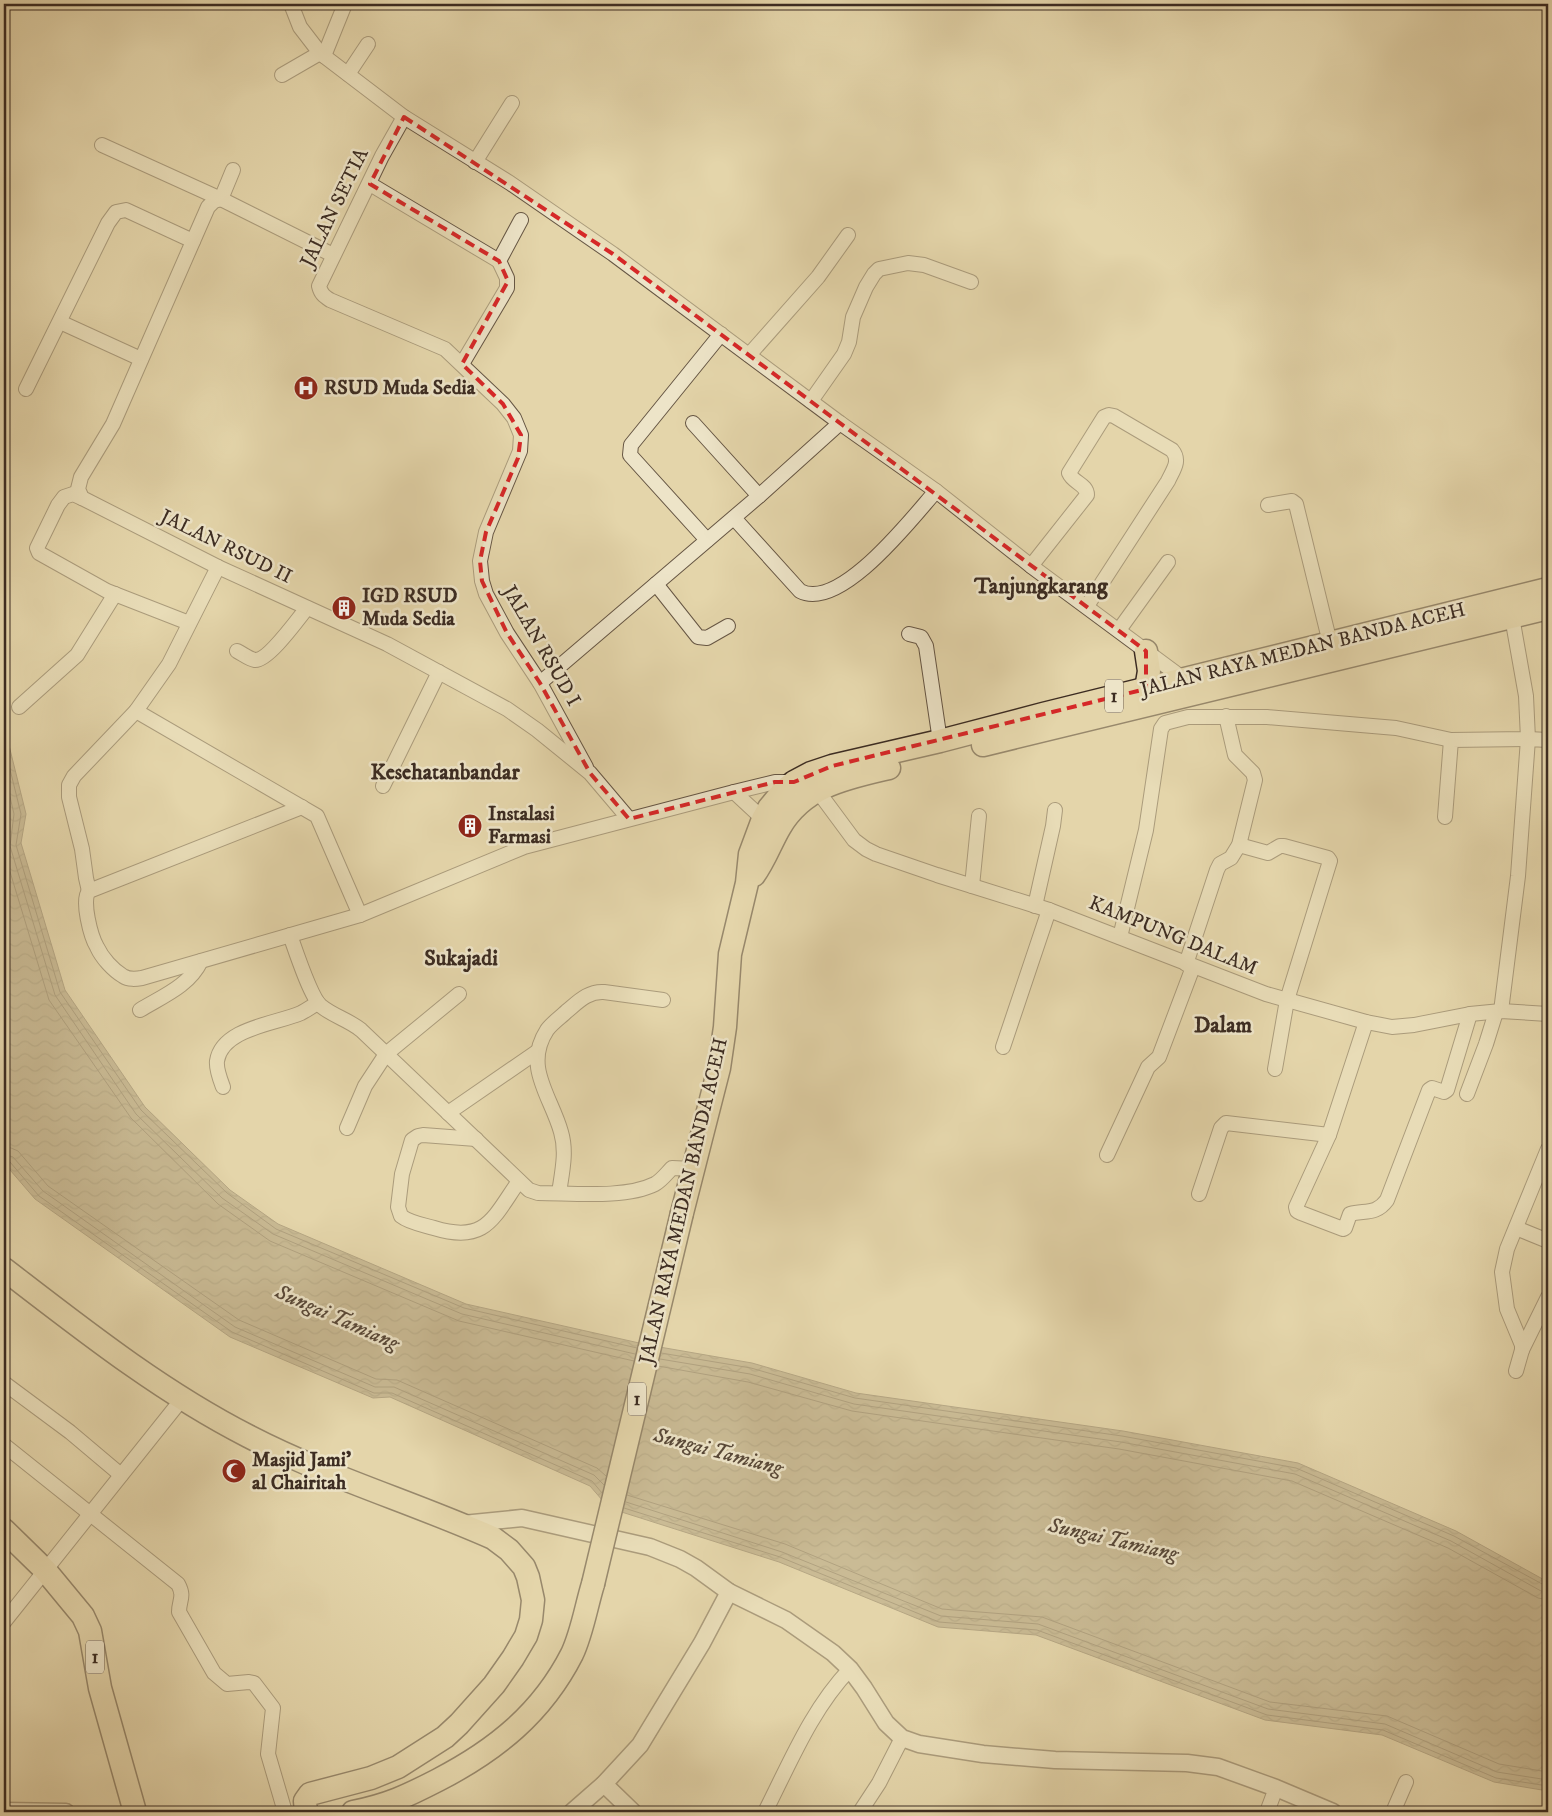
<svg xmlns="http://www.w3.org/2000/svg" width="1552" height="1816" font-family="'IM FELL DW Pica',serif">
  <defs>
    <pattern id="water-waves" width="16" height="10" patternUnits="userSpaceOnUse" patternTransform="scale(1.25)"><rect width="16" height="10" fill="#ab9c7c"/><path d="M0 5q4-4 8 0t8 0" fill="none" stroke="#8c7f65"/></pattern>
  </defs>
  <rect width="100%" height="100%" fill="#e4d5aa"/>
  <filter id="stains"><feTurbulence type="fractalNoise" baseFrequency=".004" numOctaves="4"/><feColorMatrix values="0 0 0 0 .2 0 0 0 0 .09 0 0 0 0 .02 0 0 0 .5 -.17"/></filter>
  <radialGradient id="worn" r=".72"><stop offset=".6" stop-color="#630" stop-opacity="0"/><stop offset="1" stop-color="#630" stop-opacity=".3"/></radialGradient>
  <path fill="url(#water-waves)" stroke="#7f6f58" d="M 4,725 L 26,814 L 21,843 L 65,990 L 145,1107 L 230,1190 L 278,1224 L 466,1304 L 648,1345 L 752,1363 L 856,1393 L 1123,1431 L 1298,1463 L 1456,1531 L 1548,1582 L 1548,1791 L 1494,1782 L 1382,1735 L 1265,1720 L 1036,1635 L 938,1627 L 779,1562 L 609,1508 L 590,1486 L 390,1397 L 373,1398 L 230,1337 L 35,1199 L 4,1163 Z"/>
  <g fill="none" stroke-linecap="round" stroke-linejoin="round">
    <g stroke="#74644f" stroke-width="1">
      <path d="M 4,745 L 21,814 L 16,845 L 60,992 L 141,1110 L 227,1193 L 276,1229 L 464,1308 L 637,1348"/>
      <path d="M 4,771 L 14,814 L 10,846 L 55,995 L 136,1114 L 222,1198 L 273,1234 L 462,1314 L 635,1354"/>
      <path d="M 4,852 L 49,1000 L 131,1118 L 218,1204 L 270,1241 L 459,1321 L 634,1361"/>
      <path d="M 4,1147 L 11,1148 L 18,1151 L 48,1186 L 239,1320 L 376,1379 L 397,1380 L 597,1468 L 606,1476"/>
      <path d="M 4,1154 L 13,1157 L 43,1191 L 235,1327 L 375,1387 L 394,1387 L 594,1475 L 604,1485"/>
      <path d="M 4,1160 L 10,1162 L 39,1196 L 232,1332 L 374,1393 L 392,1393 L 592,1481 L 602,1493"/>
      <path d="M 661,1353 L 751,1368 L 855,1398 L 1122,1436 L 1296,1468 L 1454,1536 L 1544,1585 L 1548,1586"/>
      <path d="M 660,1359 L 750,1374 L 854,1404 L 1121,1442 L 1295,1474 L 1451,1541 L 1541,1591 L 1548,1592"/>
      <path d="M 658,1366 L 748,1382 L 852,1411 L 1119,1449 L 1292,1481 L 1448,1548 L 1538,1598 L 1548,1600"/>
      <path d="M 627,1495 L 785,1544 L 942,1609 L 1042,1617 L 1270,1702 L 1387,1716 L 1499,1764 L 1548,1772"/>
      <path d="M 626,1502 L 782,1552 L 941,1616 L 1038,1624 L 1268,1709 L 1385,1724 L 1497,1772 L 1548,1780"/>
      <path d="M 624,1508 L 780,1557 L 939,1622 L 1037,1630 L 1267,1715 L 1383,1730 L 1496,1778 L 1548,1786"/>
    </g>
    <defs>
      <g id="minor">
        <path d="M 291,4 L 300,27 L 320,53 L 404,117 L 510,183 L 613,254 L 840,423 L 936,491 L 1031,566 L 1185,680"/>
        <path d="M 324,56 L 345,4"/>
        <path d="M 348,74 L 368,44"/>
        <path d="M 282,75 L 320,53"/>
        <path d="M 404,117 L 382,156 L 319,286 C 321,294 324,296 330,300 L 445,349 L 503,404 L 514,418 L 521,435 L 520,451 L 486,532 L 480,561 L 482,581 L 486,594 L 507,633 L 540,683 L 586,767"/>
        <path d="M 102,145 L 221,199 L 333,255"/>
        <path d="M 475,162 L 512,103"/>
        <path d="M 370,184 L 499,261"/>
        <path d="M 221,199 L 214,201 L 208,207 L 113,424 L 81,477 L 78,489 L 82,498 L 218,567 L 387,644 L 507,709 L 537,730 L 590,773 L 629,819"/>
        <path d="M 221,199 L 233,170"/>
        <path d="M 60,322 L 141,359"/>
        <path d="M 749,355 L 818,277 L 848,235"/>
        <path d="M 462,364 L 507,288 L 507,278 L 499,261 L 521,220"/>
        <path d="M 26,389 L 108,223 L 116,212 L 126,210 L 193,241"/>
        <path d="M 811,401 L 844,354 L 849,342 L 853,317 L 866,287 L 874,274 L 879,269 L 908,263 L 924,265 L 971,282"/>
        <path d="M 693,423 L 759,496"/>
        <path d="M 82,498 L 73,494 L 64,497 L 58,505 L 37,548 L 39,553 L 107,591 L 189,623"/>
        <path d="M 1268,505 L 1292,501 L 1296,504 L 1330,643"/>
        <path d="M 734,518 L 800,591 C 840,612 912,518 936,491"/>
        <path d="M 707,540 L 630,455 L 631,445 L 721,334"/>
        <path d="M 1031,566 L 1087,495 C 1087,484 1073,483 1069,473 L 1104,417 L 1109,415 L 1114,416 L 1172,450 C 1181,461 1173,470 1168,481 L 1087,606"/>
        <path d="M 656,584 L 698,637 L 707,638 L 728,626"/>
        <path d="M 1119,630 L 1168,562"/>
        <path d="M 909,634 L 921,637 L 926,646 L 940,741"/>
        <path d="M 237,651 C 243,654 249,659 255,660 C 268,661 298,619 307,608"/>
        <path d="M 540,683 L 759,496 L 840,423"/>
        <path d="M 19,707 L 77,655 L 115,594"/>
        <path d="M 136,711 L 317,816 L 360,915"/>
        <path d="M 383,786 L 439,672"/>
        <path d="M 817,790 L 854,840 L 866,849 L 876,854 L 937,875 L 1049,910 L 1266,994 L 1366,1022 L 1392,1027 L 1414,1025 L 1470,1014 L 1501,1011 L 1548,1014"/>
        <path d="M 734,792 L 763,819"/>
        <path d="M 302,807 L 89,891 C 81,900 91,937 97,947 C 102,958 113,970 123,976 C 129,980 136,979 142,978 L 360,915 L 524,847 L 734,792 L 775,782 L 794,782"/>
        <path d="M 1445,817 L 1451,740 L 1528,739 L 1526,696 L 1512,617"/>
        <path d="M 1239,845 L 1268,853 L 1280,846 L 1284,846 L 1328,858 L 1330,861 L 1287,1000 L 1275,1069"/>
        <path d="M 972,886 L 979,816"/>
        <path d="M 89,891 L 86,878 L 82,849 L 69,797 L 69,785 L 74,776 L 136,711 L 169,664 L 218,567"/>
        <path d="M 1035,906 L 1053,826 L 1055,810"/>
        <path d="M 290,935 C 295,949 311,998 321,1006 C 333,1016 349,1020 361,1030 L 529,1190 L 538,1193 C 572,1193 625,1199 655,1184 C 662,1180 667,1173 672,1168 L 694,1169"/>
        <path d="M 1120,937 L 1146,830 L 1161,729 L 1165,723 L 1188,717 L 1267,717 L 1396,728 L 1451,740"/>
        <path d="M 1186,964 L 1217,870 L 1220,864 L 1231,858 L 1239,845 L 1255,780 L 1253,773 L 1235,755 L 1226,716"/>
        <path d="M 140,1010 C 163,996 189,986 201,961"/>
        <path d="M 1501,1011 L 1518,876 L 1528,739 L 1548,740"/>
        <path d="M 1366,1022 L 1329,1135 L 1296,1207 L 1297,1211 L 1301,1213 L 1343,1229 L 1345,1228 L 1350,1214 C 1365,1210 1376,1215 1387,1200 L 1429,1090 L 1432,1088 L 1444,1092 L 1447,1090 L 1470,1014"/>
        <path d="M 1003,1047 L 1049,910"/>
        <path d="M 223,1087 C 220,1079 216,1069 217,1061 C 222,1028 276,1024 301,1013 C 307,1010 312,1006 318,1003"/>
        <path d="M 1467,1094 L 1486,1044 L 1496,1012"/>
        <path d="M 448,1113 L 538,1051"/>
        <path d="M 347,1128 L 365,1086 L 386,1054 L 459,994"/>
        <path d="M 476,1139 L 423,1135 L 418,1136 L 412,1140 L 402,1174 L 398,1207 L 401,1216 C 410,1223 424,1225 434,1228 C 486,1244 493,1218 519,1181"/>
        <path d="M 1107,1155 L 1148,1067 L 1159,1057 L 1193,967"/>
        <path d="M 559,1193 C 562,1172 567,1152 561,1132 C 551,1096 523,1067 547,1030 C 552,1023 561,1017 567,1011 C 578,1002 588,991 604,992 L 663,1000"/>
        <path d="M 1199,1194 L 1221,1128 L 1226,1123 L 1329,1135"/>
        <path d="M 1516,1228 L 1548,1241"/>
        <path d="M 1522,1350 L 1548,1297"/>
        <path d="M 1516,1371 L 1522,1350 L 1522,1345 L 1507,1309 L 1502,1272 L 1507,1249 L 1548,1149"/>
        <path d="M 4,1383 L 70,1432 L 121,1475"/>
        <path d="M 4,1445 L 178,1584 C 185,1597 179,1600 179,1612 L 214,1673 L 227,1684 L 249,1682 L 254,1683 L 273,1708 L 268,1754 L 285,1812"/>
        <path d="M 4,1622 L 182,1399"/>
        <path d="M 765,1812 C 790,1763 811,1710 850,1669"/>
        <path d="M 860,1812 L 879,1783 L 902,1738"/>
        <path d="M 1267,1812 L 1276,1788"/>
        <path d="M 1393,1812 L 1406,1782"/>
      </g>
      <g id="tertiary">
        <path d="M 463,1524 L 522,1518 L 650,1547 L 680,1559 L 696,1568 L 729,1592 L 786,1620 L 833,1653 L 850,1669 L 864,1688 L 886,1723 L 902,1738 L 919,1744 L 983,1754 L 1055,1760 L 1187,1763 L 1218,1767 L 1276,1788 L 1333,1812"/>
        <path d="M 604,1784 L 633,1812"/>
        <path d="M 4,1811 L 66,1812"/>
        <path d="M 572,1812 L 604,1784 L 640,1745 L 702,1643 L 729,1592"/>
      </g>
      <g id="trunk">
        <path d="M 1146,689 L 1149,671 L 1146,651"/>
        <path d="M 983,745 L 1548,608"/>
        <path d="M 754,875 C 765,860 771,842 780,827 C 804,786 846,778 889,768"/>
        <path d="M 682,1213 L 719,1068 L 725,1027 L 730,954 L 747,883 L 750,854 L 763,819 L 769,808 L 783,791 L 794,782 L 811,773 L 832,766 L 940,741 L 1043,714 L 1548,589"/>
        <path d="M 4,1269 C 82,1329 160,1391 248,1436 C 327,1477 412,1502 493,1538 L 509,1550 L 524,1567 L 528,1577 L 533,1600 L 531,1620 L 526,1636 L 513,1658 L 494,1685 L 459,1724 L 445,1737 L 398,1767 L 371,1778 L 310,1794 L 305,1801 L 306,1812"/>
        <path d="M 4,1530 L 45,1570 L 83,1616 L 90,1631 L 100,1688 L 135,1812"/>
        <path d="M 353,1812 C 388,1805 407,1796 438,1780 C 496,1750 542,1713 572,1654 C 582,1633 586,1607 593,1584"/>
      </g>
    </defs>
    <use href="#minor" stroke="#665644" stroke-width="16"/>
    <use href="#tertiary" stroke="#665644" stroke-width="19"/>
    <use href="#trunk" stroke="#3c2c22" stroke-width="25"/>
    <use href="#minor" stroke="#ede4c8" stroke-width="14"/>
    <use href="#tertiary" stroke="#ede4c8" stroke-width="16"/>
    <use href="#trunk" stroke="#e4d5aa" stroke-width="22"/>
    <defs>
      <path id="trunk-bridge" d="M 593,1584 L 682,1213"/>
    </defs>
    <use href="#trunk-bridge" stroke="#3c2c22" stroke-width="25" stroke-linecap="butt"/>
    <use href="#trunk-bridge" stroke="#e4d5aa" stroke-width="22"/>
  </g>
  <path d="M0 0H1552V1816H0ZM 404,117 L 613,254 L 1146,651 L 1146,689 L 832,766 L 794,782 L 775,782 L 629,819 L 590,773 L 540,683 L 507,633 L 482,581 L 480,561 L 486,532 L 518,458 L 521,435 L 503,404 L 462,364 L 508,281 L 499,261 L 370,184 Z" fill="#e4d5aa" fill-opacity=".55" fill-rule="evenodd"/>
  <path fill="none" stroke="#d62828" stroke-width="4" stroke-dasharray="10 6" stroke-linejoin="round" d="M 404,117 L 613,254 L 1146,651 L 1146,689 L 832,766 L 794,782 L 775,782 L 629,819 L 590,773 L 540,683 L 507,633 L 482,581 L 480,561 L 486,532 L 518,458 L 521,435 L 503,404 L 462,364 L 508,281 L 499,261 L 370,184 Z"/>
  <defs>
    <symbol id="hospital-disc" viewBox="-11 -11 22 22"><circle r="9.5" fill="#8f2418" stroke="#ede4c8"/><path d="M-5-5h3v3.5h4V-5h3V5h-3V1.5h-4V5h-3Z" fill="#fff"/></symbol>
    <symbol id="building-disc" viewBox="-11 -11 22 22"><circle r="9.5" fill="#8f2418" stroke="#ede4c8"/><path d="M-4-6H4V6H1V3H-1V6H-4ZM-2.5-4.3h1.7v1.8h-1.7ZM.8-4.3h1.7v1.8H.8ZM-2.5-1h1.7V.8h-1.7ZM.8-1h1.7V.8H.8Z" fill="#fff"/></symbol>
    <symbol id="mosque-disc" viewBox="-11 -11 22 22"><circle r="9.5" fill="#8f2418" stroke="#ede4c8"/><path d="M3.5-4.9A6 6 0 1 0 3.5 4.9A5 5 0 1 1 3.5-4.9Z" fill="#fff"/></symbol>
  </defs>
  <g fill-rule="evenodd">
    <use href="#hospital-disc" x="292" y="374" width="28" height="28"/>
    <use href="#building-disc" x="330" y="594" width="28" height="28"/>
    <use href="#building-disc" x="456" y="812" width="28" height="28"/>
    <use href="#mosque-disc" x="220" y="1457" width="28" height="28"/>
  </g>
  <g text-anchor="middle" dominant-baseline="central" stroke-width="5" stroke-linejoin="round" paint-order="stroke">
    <g fill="#ede4c8" stroke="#716354" stroke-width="1">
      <rect x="1105" y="679.5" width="18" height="33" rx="4"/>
      <rect x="628" y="1382.5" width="18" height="33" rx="4"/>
      <rect x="86" y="1640.5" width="18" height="33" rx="4"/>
    </g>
    <g font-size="19" font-weight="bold" fill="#3c2c22">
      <text x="1114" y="696">1</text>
      <text x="637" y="1399">1</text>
      <text x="95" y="1657">1</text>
    </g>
    <g font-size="20" fill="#3c2c22" stroke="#ede4c8">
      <text transform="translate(335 208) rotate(-64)">JALAN SETIA</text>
      <text transform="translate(226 547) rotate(26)">JALAN RSUD II</text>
      <text transform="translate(541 646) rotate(60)">JALAN RSUD I</text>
      <text transform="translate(1303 650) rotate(-14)">JALAN RAYA MEDAN BANDA ACEH</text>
      <text transform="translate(1173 936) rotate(22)">KAMPUNG DALAM</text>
      <text transform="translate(684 1201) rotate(-77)">JALAN RAYA MEDAN BANDA ACEH</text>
    </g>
    <g font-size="20" font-weight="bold" fill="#3c2c22" stroke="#ede4c8" text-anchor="start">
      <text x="324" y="388">RSUD Muda Sedia</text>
      <text x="362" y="596">IGD RSUD<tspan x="362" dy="23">Muda Sedia</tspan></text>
      <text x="488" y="814">Instalasi<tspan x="488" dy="23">Farmasi</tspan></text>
      <text x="252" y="1460">Masjid Jami'<tspan x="252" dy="23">al Chairitah</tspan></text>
    </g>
    <g font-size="21" font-style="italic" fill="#584838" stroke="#ede4c8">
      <text transform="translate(337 1318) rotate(24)">Sungai Tamiang</text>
      <text transform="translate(718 1452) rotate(15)">Sungai Tamiang</text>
      <text transform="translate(1113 1540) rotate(13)">Sungai Tamiang</text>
    </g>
    <g font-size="22" font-weight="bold" fill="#3c2c22" stroke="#ede4c8">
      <text x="1041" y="586">Tanjungkarang</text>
      <text x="445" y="772">Kesehatanbandar</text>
      <text x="461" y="958">Sukajadi</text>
      <text x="1223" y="1025">Dalam</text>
    </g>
  </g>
  <rect width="1552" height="1816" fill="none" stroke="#e4d5aa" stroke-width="20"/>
  <rect x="5" y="5" width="1542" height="1806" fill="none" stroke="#3c2c22" stroke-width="2.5"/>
  <rect x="10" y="10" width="1532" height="1796" fill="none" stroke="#3c2c22"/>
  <rect width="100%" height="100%" filter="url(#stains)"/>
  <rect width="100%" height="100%" fill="url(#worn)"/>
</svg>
